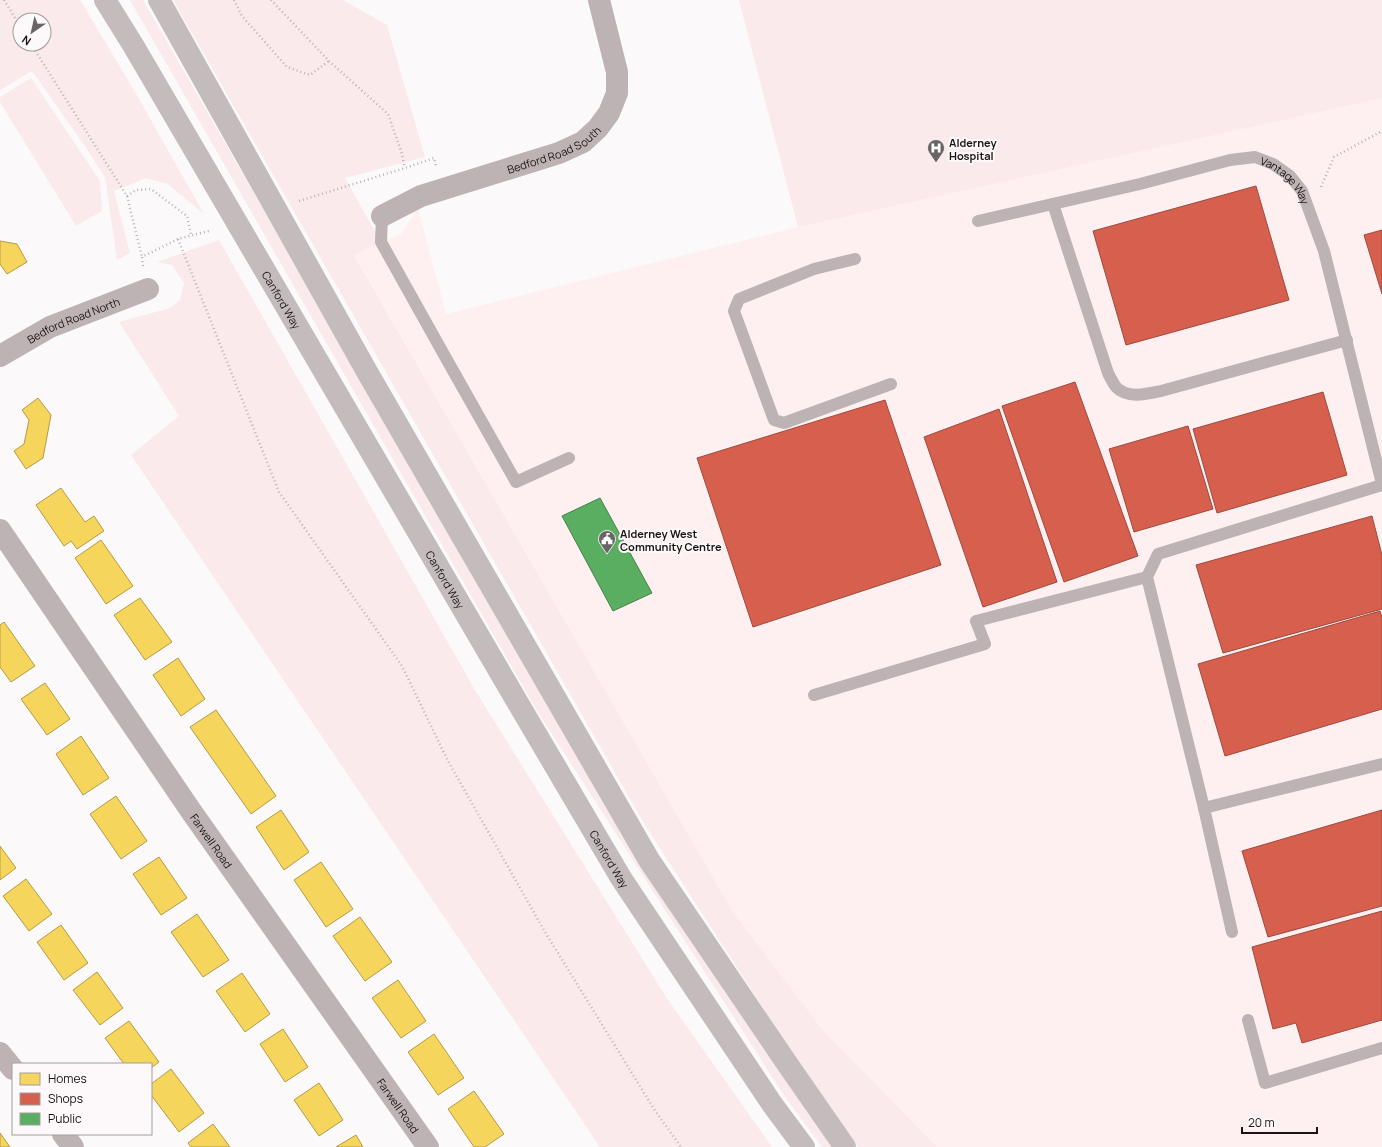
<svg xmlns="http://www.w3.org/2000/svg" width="1382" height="1147" font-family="Manrope,sans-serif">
  <rect width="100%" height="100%" fill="#fcf9fa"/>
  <path fill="#feeff0" d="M 739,0 L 1382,0 L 1382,1147 L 937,1147 L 822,1029 L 733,912 L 354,254 L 401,234 L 418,209 L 446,314 L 798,227 Z"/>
  <g fill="#faeaeb" fill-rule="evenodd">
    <path d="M 0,0 L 80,0 L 135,92 L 204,214 L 168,184 L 146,178 L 114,191 L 130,253 L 117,260 L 105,177 L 85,146 L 32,71 L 0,90 ZM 20,20 L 44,20 L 44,44 L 20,44 Z"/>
    <path d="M 130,0 L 143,0 L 359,376 L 840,1147 L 822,1147 L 785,1097 L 536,709 Z"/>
    <path d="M 173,0 L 343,0 L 387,25 L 425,157 L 345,178 L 381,242 L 354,255 L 733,912 L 822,1029 L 937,1147 L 858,1147 L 796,1059 L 645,825 Z"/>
    <path d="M 739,0 L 1382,0 L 1382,98 L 798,227 Z"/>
    <path d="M 31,78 L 100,181 L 102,211 L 76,226 L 0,102 L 0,97 Z"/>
    <path d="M 219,240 L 475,690 L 666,997 L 772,1147 L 600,1147 L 131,455 L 179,416 L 119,322 L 170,308 L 180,300 L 184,283 L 172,265 L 157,262 Z"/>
  </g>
  <g fill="#f6d55c" stroke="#b49b46">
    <path d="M 0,241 L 17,244 L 27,262 L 7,274 L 0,264 Z"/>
    <path d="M 38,398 L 51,415 L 43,458 L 26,469 L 14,451 L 24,444 L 29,420 L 22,410 Z"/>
    <path d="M 61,488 L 85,522 L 94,516 L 104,531 L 77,549 L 71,541 L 64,546 L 36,505 Z"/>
    <path d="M 101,540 L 133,586 L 106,604 L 75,558 Z"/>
    <path d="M 140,598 L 172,642 L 145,660 L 114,615 Z"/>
    <path d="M 4,622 L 35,666 L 11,682 L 0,667 L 0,625 Z"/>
    <path d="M 178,658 L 205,699 L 181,716 L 153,675 Z"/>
    <path d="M 45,683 L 70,719 L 47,735 L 21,699 Z"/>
    <path d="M 216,710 L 276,796 L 251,814 L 190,727 Z"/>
    <path d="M 81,736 L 109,778 L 83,795 L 56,754 Z"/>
    <path d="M 116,796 L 147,841 L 121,859 L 90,814 Z"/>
    <path d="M 281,810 L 309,852 L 284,870 L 256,827 Z"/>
    <path d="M 0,846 L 16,868 L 0,880 Z"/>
    <path d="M 159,857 L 187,898 L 161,915 L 133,874 Z"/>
    <path d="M 321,862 L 353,909 L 326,927 L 294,880 Z"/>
    <path d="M 26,879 L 52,914 L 29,931 L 3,896 Z"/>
    <path d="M 197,914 L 229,960 L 203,977 L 171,932 Z"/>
    <path d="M 360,917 L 392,962 L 365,981 L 333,936 Z"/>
    <path d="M 61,925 L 88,963 L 64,980 L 37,942 Z"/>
    <path d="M 97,972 L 123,1008 L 100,1025 L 73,990 Z"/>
    <path d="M 242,973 L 270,1014 L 245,1032 L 216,991 Z"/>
    <path d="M 398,980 L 426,1021 L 401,1038 L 372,998 Z"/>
    <path d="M 129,1021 L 159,1062 L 151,1068 L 151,1064 L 124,1064 L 105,1038 Z"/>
    <path d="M 283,1029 L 308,1067 L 285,1082 L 260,1044 Z"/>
    <path d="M 434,1034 L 464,1078 L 438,1095 L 408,1052 Z"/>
    <path d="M 171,1069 L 204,1113 L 179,1132 L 151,1095 L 151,1084 Z"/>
    <path d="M 319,1083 L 343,1120 L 319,1136 L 294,1100 Z"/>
    <path d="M 474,1091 L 504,1134 L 485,1147 L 474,1147 L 448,1109 Z"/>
    <path d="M 213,1124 L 230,1147 L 191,1147 L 188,1143 Z"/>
    <path d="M 0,1133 L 10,1147 L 0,1147 Z"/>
    <path d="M 356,1135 L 363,1147 L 336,1147 Z"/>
  </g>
  <g fill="#d6604d" stroke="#9e493c">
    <path d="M 1256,186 L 1289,300 L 1126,345 L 1093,231 Z"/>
    <path d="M 1382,230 L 1382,294 L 1364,235 Z"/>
    <path d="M 1075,382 L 1138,556 L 1064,582 L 1002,406 Z"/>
    <path d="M 1323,392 L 1347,475 L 1217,513 L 1193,429 Z"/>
    <path d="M 885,400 L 941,565 L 753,627 L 697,458 Z"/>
    <path d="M 999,409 L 1057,582 L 983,607 L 924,437 Z"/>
    <path d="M 1188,426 L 1213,509 L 1134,532 L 1109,449 Z"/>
    <path d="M 1372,516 L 1382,555 L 1382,609 L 1223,653 L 1196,565 Z"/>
    <path d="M 1380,611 L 1382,618 L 1382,709 L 1225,756 L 1198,664 Z"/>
    <path d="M 1382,810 L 1382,906 L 1268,937 L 1242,851 Z"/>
    <path d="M 1382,911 L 1382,1020 L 1302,1043 L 1296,1023 L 1273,1029 L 1252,947 Z"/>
  </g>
  <path fill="#5aae61" stroke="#47804a" d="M 600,498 L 652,593 L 613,611 L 562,516 Z"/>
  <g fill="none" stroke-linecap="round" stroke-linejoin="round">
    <g stroke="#bab4b4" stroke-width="2.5" stroke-dasharray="1 3" stroke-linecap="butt">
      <path d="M 4,0 L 20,26"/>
      <path d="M 234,0 L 242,16 L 287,67 L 310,75 L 329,61"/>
      <path d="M 271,0 L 329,61 L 388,114 L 401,151 L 405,168"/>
      <path d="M 31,44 L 127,196 L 142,257"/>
      <path d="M 1321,187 L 1334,157 L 1382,131"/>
      <path d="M 127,196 L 136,190 L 151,189 L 187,216 L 191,235"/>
      <path d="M 299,201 L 405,168 L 434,158 L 436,166"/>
      <path d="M 178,239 L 279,492 L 402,666 L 448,761 L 545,932 L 654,1109 L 681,1147"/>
      <path d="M 143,266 L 142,257 L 178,239 L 209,231"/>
    </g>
    <g stroke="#bdb3b4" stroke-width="12">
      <path d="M 1053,204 L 1108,373 C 1110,377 1113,383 1116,387 C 1127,399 1147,394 1161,391 L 1347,340"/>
      <path d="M 382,216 L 381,242 L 447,360 L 516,482 L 569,458"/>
      <path id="s1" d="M 978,221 L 1140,184 L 1230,160 L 1255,157 L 1273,164 L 1290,176 L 1302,191 L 1324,251 L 1382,484"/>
      <path d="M 855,259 L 814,269 L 739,299 L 734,311 L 774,420 L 784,423 L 891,384"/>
      <path d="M 814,695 L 985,644 L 976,621 L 1147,577"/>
      <path d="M 1204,808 L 1382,764"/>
      <path d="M 1232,932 L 1204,808 L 1147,577 L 1158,554 L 1382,485"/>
      <path d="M 1248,1020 L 1265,1083 L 1382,1048"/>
    </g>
    <g stroke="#bdb3b4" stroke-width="22">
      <path id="s2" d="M 382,216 L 421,196 L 559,153 L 583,142 L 598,128 L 609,113 L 617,93 L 617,72 L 599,0"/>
      <path id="s3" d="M 0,356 L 50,327 L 148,289"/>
      <path id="s4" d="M 0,530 L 191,811 L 428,1147"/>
      <path d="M 0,1053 L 13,1069"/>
      <path d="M 63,1134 L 73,1147"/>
    </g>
    <g stroke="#c3bbbc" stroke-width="22">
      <path id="s5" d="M 105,0 L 133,45 L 525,715 L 621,878 L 772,1104 L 804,1147"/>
      <path d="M 159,0 L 366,370 L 649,860 L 786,1062 L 845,1147"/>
    </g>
  </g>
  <defs>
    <symbol id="hospital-pin" viewBox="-11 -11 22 30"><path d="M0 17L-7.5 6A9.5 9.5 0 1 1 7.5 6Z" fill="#6a6464" stroke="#fdf8f9"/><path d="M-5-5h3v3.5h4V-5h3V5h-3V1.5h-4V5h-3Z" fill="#fff"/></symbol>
    <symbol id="civic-pin" viewBox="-11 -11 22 30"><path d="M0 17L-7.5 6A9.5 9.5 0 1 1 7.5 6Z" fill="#6a6464" stroke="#fdf8f9"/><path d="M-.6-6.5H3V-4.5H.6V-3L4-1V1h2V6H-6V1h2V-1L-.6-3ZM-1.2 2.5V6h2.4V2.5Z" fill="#fff"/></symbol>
  </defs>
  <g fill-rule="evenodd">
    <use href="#hospital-pin" x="926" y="138" width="20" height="27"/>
    <use href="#civic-pin" x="597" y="529" width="20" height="27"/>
  </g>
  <g text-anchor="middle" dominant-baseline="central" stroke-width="4" stroke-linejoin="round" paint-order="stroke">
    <g font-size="11" font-weight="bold" fill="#1b1414" stroke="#fdf8f9" text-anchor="start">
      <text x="949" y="142">Alderney<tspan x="949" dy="13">Hospital</tspan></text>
      <text x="620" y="533">Alderney West<tspan x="620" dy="13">Community Centre</tspan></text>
    </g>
    <g font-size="11" fill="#1b1414" stroke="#fdf8f9">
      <text stroke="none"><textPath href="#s2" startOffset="185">Bedford Road South</textPath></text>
      <text stroke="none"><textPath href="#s1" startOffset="324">Vantage Way</textPath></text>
      <text stroke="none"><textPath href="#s5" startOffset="348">Canford Way</textPath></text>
      <text stroke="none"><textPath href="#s3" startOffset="82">Bedford Road North</textPath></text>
      <text stroke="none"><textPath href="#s5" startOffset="672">Canford Way</textPath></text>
      <text stroke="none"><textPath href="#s4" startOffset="376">Farwell Road</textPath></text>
      <text stroke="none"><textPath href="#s5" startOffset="996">Canford Way</textPath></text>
      <text stroke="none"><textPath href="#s4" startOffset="700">Farwell Road</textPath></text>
    </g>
  </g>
  <rect x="12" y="1063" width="140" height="72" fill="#fdf8f9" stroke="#a39d9d"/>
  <rect x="20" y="1073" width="20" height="12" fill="#f6d55c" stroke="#a39d9d"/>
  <text x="48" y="1083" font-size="12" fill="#1b1414">Homes</text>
  <rect x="20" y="1093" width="20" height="12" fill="#d6604d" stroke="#a39d9d"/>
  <text x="48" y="1103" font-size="12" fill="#1b1414">Shops</text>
  <rect x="20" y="1113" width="20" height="12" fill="#5aae61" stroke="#a39d9d"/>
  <text x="48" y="1123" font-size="12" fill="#1b1414">Public</text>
  <g transform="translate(32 32) rotate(214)"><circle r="19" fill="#fdf8f9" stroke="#a39d9d"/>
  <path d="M0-3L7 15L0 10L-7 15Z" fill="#6a6464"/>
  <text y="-6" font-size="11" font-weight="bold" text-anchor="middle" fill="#1b1414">N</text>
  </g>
  <path d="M1242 1127v6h75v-6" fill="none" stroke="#1b1414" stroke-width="2"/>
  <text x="1248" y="1127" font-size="12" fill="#1b1414" stroke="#fdf8f9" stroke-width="3" paint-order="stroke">20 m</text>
</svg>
